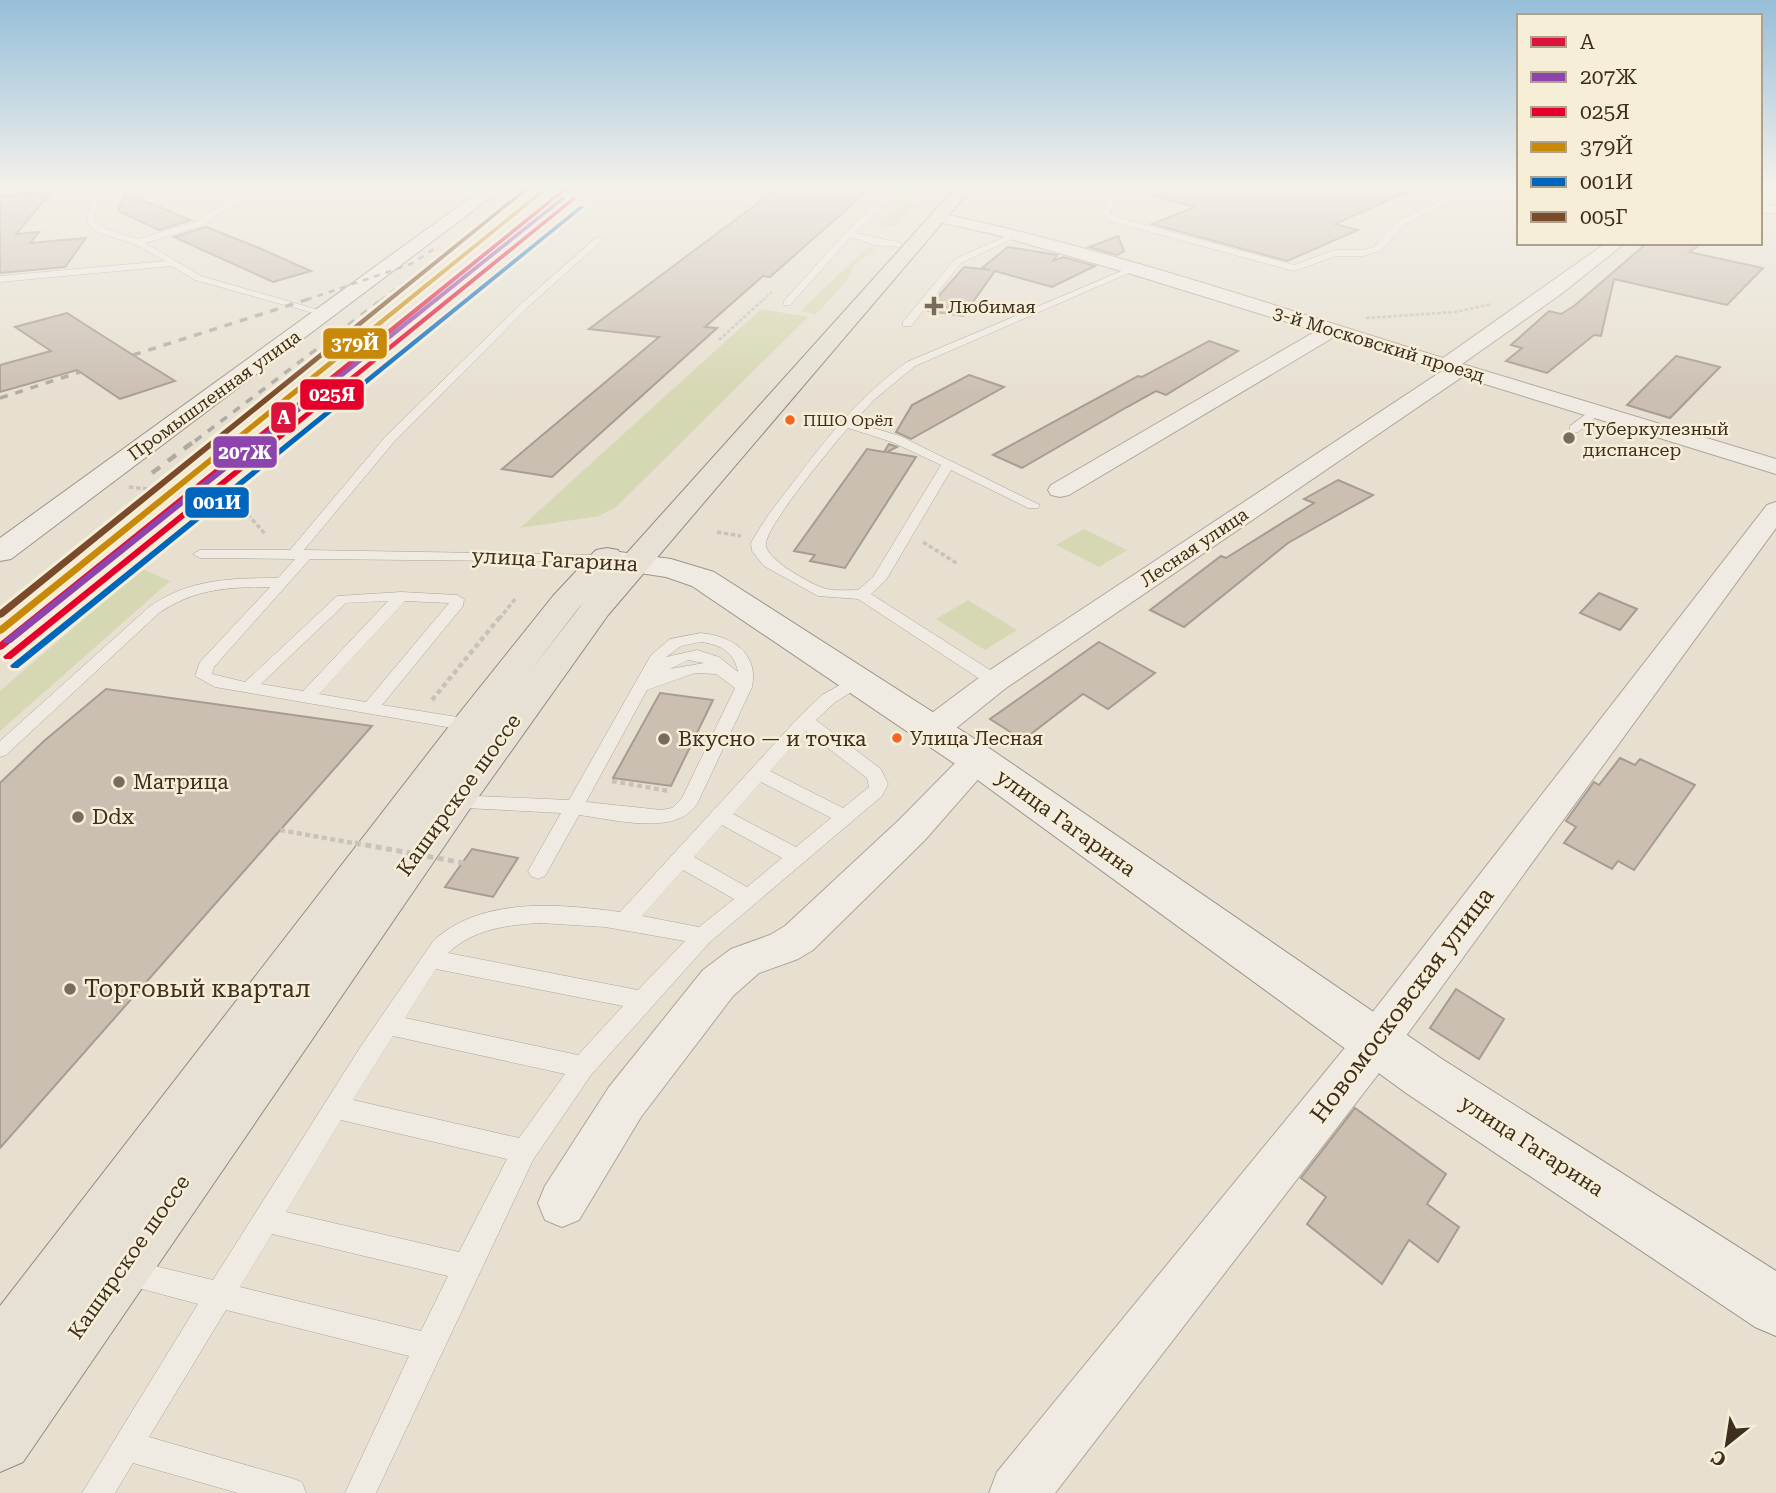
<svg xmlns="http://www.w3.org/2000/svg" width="1776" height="1493" font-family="'Roboto Serif',serif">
  <rect width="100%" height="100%" fill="#e7e0d1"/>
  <g fill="#d6d7b3">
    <path d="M 907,188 L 921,188 L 911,194 L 915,204 L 895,227 L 877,225 Z"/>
    <path d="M 868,246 L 875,251 L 855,264 L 845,283 L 816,314 L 801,311 Z"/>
    <path d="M 761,309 L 808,317 L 616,507 L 599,516 L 520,528 Z"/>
    <path d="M 1084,529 L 1127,550 L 1099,567 L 1056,545 Z"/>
    <path d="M 142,569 L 170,581 L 0,731 L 0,691 Z"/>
    <path d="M 968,600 L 1017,630 L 985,650 L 936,619 Z"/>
  </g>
  <g fill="#cbbfb2" stroke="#a89c90" stroke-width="2">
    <path d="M 778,188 L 871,188 L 770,277 L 763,276 L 705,327 L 717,328 L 552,477 L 502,469 L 659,337 L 589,329 Z"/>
    <path d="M 1154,188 L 1416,188 L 1335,224 L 1358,230 L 1287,261 L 1152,224 L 1195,207 L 1153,196 Z"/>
    <path d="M 52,191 L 16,234 L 39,232 L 30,243 L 86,238 L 65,267 L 0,273 L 0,196 Z"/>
    <path d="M 125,193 L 191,220 L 159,230 L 118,211 Z"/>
    <path d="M 206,227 L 257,247 L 311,271 L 273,282 L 174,237 Z"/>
    <path d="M 1118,236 L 1124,251 L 1117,255 L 1089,247 Z"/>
    <path d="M 1647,243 L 1703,243 L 1689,252 L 1763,268 L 1727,305 L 1614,279 L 1601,336 L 1594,335 L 1547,373 L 1506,361 L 1522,348 L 1511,345 L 1549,311 L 1561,314 L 1574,306 Z"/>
    <path d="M 1008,247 L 1057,255 L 1053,261 L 1063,257 L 1095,266 L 1052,287 L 995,271 L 963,316 L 929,311 L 931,309 L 928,308 L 964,267 L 990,270 L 982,268 Z"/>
    <path d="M 67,313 L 133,355 L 175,381 L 120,399 L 77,370 L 0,392 L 0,365 L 51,351 L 15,327 Z"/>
    <path d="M 1209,341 L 1238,351 L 1166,395 L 1156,391 L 1127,407 L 1022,468 L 993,455 L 1138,376 L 1142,377 Z"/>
    <path d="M 1676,356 L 1720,367 L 1670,418 L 1627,405 Z"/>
    <path d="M 969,375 L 1004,387 L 911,439 L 896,432 L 912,405 Z"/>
    <path d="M 889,444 L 897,447 L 887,452 L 916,457 L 845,568 L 810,561 L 815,555 L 794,551 L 867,449 L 884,452 Z"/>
    <path d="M 1338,480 L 1373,495 L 1288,543 L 1184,627 L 1150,610 L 1221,556 L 1226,558 L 1314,503 L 1304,499 Z"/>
    <path d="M 1599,593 L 1637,609 L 1620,630 L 1580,613 Z"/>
    <path d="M 1099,642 L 1155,673 L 1108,709 L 1083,694 L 1023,740 L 990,719 Z"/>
    <path d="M 106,689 L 372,726 L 0,1148 L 0,783 L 44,741 Z"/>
    <path d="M 660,693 L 713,700 L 671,786 L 613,778 Z"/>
    <path d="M 1620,758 L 1635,765 L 1640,759 L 1695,785 L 1634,870 L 1618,861 L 1612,869 L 1564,843 L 1576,827 L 1566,821 L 1594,782 L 1599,785 Z"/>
    <path d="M 472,849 L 518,858 L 493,897 L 445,887 Z"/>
    <path d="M 1456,989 L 1504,1019 L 1479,1059 L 1430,1028 Z"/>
    <path d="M 1355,1108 L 1446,1174 L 1427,1204 L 1459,1227 L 1438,1262 L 1409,1240 L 1382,1284 L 1307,1224 L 1326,1197 L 1301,1178 Z"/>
  </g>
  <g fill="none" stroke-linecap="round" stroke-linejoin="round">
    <defs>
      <g id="lane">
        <path d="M 97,188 L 108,190 L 97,206 L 94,220 L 105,229 L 138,239 L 198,221 L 210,211 L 264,188 L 275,188 L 216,215 L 204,225 L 145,243 L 201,276 L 329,313 L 324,316 L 195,280 L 172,266 L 0,282 L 0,276 L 165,261 L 135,244 L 99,233 L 87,223 L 89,206 L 100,191 Z"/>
        <path d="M 893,188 L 901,188 L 855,233 L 901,243 L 901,247 L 874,245 L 851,237 L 790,305 L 784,305 L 784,301 L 846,232 Z"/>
        <path d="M 1071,188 L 1118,194 L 1110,213 L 1116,217 L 1294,265 L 1335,250 L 1363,250 L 1374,247 L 1399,220 L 1465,188 L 1475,188 L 1405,224 L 1380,251 L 1363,256 L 1336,256 L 1294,271 L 1110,221 L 1102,213 L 1110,197 Z"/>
        <path d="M 1013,233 L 1020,235 L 961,263 L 911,326 L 903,326 L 903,322 L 955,259 Z"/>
        <path d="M 597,237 L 604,239 L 529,306 L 393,443 L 304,550 L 605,555 L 610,556 L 610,562 L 310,559 L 214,667 L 212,674 L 245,682 L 337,596 L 401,592 L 457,595 L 464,599 L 463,606 L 382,705 L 470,719 L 476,721 L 479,725 L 476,729 L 470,731 L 215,687 L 195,676 L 200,662 L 270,587 C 228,587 194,589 159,613 L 6,755 L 0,757 L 0,741 L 149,607 C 188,579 231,578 278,578 L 295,559 L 200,558 L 193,554 L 200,550 L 290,550 L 385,437 L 523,302 ZM 388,601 L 303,691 L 261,684 L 346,603 ZM 405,601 L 449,603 L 366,702 L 319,694 Z"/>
        <path d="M 1131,267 L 1138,269 L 915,366 L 875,399 L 853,422 L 900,436 L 1040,505 L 1038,508 L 1028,508 L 951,470 L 886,580 L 871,594 L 1001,677 L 1003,681 L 1001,685 L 989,685 L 858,599 L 818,596 L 764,566 L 752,551 L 751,543 C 763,520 779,501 795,480 C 828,436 862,394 907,362 ZM 848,428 L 892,442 L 941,465 L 873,577 L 858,590 C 849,590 836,591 826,589 C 812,585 761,557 766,542 C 772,519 830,449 848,428 Z"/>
        <path d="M 1593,409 L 1603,411 L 1578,432 L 1570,432 L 1570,426 Z"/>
        <path d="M 701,633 C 732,636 759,653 752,687 L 698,802 C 678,838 613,819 579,815 L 545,876 L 538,879 L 531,876 L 528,871 L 561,813 L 446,807 L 444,802 L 446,797 L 453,795 L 569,800 L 651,655 L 670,639 ZM 701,642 C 720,644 735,653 738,672 L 719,657 L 697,650 L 666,657 L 681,646 ZM 688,660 L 704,663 L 670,669 ZM 695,673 L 716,674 L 735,688 L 682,798 L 672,808 L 662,810 L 586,802 L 647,690 Z"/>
        <path d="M 858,675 L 864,676 L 866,680 L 864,684 L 834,703 L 816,720 L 881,769 L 888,784 L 882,796 L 710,942 L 591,1075 L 533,1160 L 376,1493 L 345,1493 L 409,1356 L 226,1310 L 149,1437 L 291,1478 L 302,1482 L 306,1493 L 238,1493 L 133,1463 L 115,1493 L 82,1493 L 198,1304 L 116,1282 L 113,1272 L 116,1262 L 126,1259 L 213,1280 L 361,1046 L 434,940 C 483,896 561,904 620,912 L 799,717 L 822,695 ZM 806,731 L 867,778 L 869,787 L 843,808 L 770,771 ZM 761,782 L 831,818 L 796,847 L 733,814 ZM 722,825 L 782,858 L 747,887 L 694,857 ZM 683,870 L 734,899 L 699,927 L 642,916 ZM 540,923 L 605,927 L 685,941 L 638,990 L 448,953 C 474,929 506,925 540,923 ZM 436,969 L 623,1006 L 578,1055 L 405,1018 ZM 393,1036 L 565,1074 L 519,1138 L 353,1100 ZM 341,1120 L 507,1159 L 459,1252 L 286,1212 ZM 272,1234 L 448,1276 L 421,1331 L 240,1287 Z"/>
      </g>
      <g id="street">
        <path d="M 1760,203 L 1776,206 L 1776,214 L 1760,212 Z"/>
        <path d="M 939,213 C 1110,249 1277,307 1443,358 L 1606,243 L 1625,243 L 1561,294 L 1462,364 L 1776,459 L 1776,474 L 1462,377 L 1006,688 L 945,737 L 933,740 L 921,737 L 917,729 L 921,721 L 984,674 L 1442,371 L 1334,337 L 1069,495 L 1060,497 L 1051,495 L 1048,490 L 1051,485 L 1316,331 L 1128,273 L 993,234 L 934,221 L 931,218 L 934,215 Z"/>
        <path d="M 1776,502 L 1776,528 L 1376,1077 L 1055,1493 L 989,1493 L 997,1472 L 1344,1049 L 1767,505 Z"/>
        <path d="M 978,748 L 990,752 L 995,760 L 925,840 L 813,950 L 798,959 L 759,973 L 733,996 L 641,1117 L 579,1220 L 562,1227 L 545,1220 L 538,1203 L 545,1186 L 609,1087 L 703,970 L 731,949 L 770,935 L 785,926 L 899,820 L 966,752 Z"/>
      </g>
      <g id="secondary">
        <path d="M 484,188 L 503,188 L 11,559 L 0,561 L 0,538 Z"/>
        <path d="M 605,550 L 671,559 L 714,572 L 992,750 L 1442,1059 L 1776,1271 L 1776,1336 L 1755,1327 L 1406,1093 L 964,770 L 692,586 L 666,577 L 594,566 L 589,559 L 594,552 Z"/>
      </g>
      <path id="primary" d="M 955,188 L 972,188 L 608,615 L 467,813 L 23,1462 L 0,1472 L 0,1306 L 457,716 L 553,596 L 596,550 L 607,548 L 618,550 L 623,557 L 618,563 ZM 583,603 L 528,674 L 577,610 Z"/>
    </defs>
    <use href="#lane" stroke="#ada599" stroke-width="1"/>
    <use href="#street" stroke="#ada599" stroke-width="2"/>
    <use href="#secondary" stroke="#9c958a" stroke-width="2"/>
    <use href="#primary" stroke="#928b80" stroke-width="2"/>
    <g stroke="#c8c2b9" stroke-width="2" stroke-dasharray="2.5 2" stroke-linecap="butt">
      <path d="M 889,226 L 907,206 L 920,209"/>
      <path d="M 763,300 L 772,292"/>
    </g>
    <g stroke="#c8c2b9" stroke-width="2.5" stroke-dasharray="3.5 2" stroke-linecap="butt">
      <path d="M 1366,318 L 1455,312 L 1492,304"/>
      <path d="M 719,340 L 765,298"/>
    </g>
    <g stroke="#c8c2b9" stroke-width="3.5" stroke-dasharray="4.5 2.5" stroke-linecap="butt">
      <path d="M 129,487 L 234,499 L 266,535"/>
      <path d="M 717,532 L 741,536"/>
      <path d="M 923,542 L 958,564"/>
      <path d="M 499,619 L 516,598"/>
    </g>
    <g stroke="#c8c2b9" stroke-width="4.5" stroke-dasharray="5 3.5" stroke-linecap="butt">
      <path d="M 432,700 L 500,617"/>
      <path d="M 612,781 L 669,791"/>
    </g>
    <use href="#lane" fill="#efebe3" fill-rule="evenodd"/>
    <use href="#street" fill="#efebe3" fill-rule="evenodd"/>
    <use href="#secondary" fill="#efebe3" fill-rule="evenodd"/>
    <use href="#primary" fill="#e6e1d4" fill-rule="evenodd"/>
    <g stroke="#afaaa2" stroke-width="2.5" stroke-dasharray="6 6" stroke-linecap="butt">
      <path d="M 306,300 L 411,264 L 437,247"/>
      <path d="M 381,300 L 530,188"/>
    </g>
    <g stroke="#afaaa2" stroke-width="3.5" stroke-dasharray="8 8" stroke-linecap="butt">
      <path d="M 133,355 L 312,298"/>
      <path d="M 0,398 L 80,372"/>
      <path d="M 195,441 L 384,298"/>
    </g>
    <path stroke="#afaaa2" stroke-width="4.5" stroke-dasharray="10 10" stroke-linecap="butt" d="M 152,473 L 197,439"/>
    <path stroke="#c8c2b9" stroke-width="4.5" stroke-dasharray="5 3.5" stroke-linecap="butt" d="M 280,830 L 364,845"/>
    <path stroke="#c8c2b9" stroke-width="5" stroke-dasharray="6 4.5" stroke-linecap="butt" d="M 355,843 L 464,863"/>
    <defs>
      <path id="rail-1" d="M 564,188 L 569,188 L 3,649 L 0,650 L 0,642 Z"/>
      <path id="rail-2" d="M 562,197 L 566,198 L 11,643 L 5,643 L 3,641 L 5,639 Z"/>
      <path id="rail-3" d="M 573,197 L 577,198 L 11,659 L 5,659 L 3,657 L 5,655 Z"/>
      <path id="rail-4" d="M 544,188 L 549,188 L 3,633 L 0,634 L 0,626 Z"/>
      <path id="rail-5" d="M 580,206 L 584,207 L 18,668 L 12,668 L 10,666 L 12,664 Z"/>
      <path id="rail-6" d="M 525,188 L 530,188 L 3,617 L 0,618 L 0,610 Z"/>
    </defs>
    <use href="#rail-1" stroke="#f7eed8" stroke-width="6"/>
    <use href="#rail-2" stroke="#f7eed8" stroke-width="6"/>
    <use href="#rail-3" stroke="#f7eed8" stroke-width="6"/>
    <use href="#rail-4" stroke="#f7eed8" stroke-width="6"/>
    <use href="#rail-5" stroke="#f7eed8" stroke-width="6"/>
    <use href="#rail-6" stroke="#f7eed8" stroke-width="6"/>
    <use href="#rail-1" fill="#dc143c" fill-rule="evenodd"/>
    <use href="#rail-2" fill="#8e44ad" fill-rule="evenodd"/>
    <use href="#rail-3" fill="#e4002b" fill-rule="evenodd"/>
    <use href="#rail-4" fill="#c88808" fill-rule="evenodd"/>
    <use href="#rail-5" fill="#0065bd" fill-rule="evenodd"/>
    <use href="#rail-6" fill="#7a4b2a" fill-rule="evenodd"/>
  </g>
  <linearGradient id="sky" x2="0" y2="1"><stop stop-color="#96bed9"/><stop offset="0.47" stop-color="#f4f1ea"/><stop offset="1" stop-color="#f4f1ea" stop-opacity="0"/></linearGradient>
  <rect width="1776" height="397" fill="url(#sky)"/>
  <g fill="#786c5e" stroke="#f7eed8" stroke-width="2.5">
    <path d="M930.5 295.5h7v7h7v7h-7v7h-7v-7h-7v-7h7z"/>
    <circle cx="1569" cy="438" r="7"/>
    <circle cx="664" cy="739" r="7"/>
    <circle cx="119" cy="782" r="7"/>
    <circle cx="78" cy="817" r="7"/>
    <circle cx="70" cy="989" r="7"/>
  </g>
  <g fill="#f26522" stroke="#f7eed8" stroke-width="2.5">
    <circle cx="790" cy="420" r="6"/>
    <circle cx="897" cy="738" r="6"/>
  </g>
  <g text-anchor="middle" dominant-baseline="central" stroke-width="5" stroke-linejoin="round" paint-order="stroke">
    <g font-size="16" fill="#3d2e20" stroke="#f7eed8" text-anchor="start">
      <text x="803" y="420">ПШО Орёл</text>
    </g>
    <g font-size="18" fill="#3d2e20" stroke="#f7eed8" text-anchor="start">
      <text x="948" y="306">Любимая</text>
      <text x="1583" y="428">Туберкулезный<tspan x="1583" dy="21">диспансер</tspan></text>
    </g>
    <g font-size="18" fill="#3d2e20" stroke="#f7eed8">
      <text transform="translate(1379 344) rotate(17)">3-й Московский проезд</text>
      <text transform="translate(214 395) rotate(-36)">Промышленная улица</text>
      <text transform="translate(1194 547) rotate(-34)">Лесная улица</text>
    </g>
    <g font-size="19" fill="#3d2e20" stroke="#f7eed8" text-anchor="start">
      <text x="910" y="738">Улица Лесная</text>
    </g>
    <g font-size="21" fill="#3d2e20" stroke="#f7eed8">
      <text transform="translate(555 560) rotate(3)">улица Гагарина</text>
      <text transform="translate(459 795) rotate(-54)">Каширское шоссе</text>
      <text transform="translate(1066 823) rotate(36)">улица Гагарина</text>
      <text transform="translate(1532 1146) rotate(33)">улица Гагарина</text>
      <text transform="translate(129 1257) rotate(-55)">Каширское шоссе</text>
    </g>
    <g font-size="21" fill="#3d2e20" stroke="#f7eed8" text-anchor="start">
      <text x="678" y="739">Вкусно — и точка</text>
      <text x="133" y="782">Матрица</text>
      <text x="92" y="817">Ddx</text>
    </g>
    <g font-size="24" fill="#3d2e20" stroke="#f7eed8" text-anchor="start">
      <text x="84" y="989">Торговый квартал</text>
    </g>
    <g font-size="24" fill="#3d2e20" stroke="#f7eed8">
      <text transform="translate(1402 1005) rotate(-53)">Новомосковская улица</text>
    </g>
  </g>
  <g stroke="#f7eed8" stroke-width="2.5">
    <rect x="322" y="327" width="66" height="33" rx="7" fill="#c88808"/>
    <rect x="299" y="378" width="66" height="33" rx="7" fill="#e4002b"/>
    <rect x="270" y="401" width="27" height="33" rx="7" fill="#dc143c"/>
    <rect x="212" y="435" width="66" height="34" rx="7" fill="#8e44ad"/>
    <rect x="184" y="486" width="66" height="33" rx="7" fill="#0065bd"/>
  </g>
  <g font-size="19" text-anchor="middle" font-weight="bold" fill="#fff">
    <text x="355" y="350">379Й</text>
    <text x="332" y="401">025Я</text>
    <text x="284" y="424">A</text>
    <text x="245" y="459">207Ж</text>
    <text x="217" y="509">001И</text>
  </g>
  <rect x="1517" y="14" width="245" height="231" fill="#f7eed8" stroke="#ada18e" stroke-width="2"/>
  <rect x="1531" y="37" width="35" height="10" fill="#dc143c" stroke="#ada18e" stroke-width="2"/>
  <text x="1580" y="49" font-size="21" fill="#3d2e20">A</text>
  <rect x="1531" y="72" width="35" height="10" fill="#8e44ad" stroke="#ada18e" stroke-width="2"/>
  <text x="1580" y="84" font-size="21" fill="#3d2e20">207Ж</text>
  <rect x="1531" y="107" width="35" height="10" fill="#e4002b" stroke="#ada18e" stroke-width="2"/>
  <text x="1580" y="119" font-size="21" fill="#3d2e20">025Я</text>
  <rect x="1531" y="142" width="35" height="10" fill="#c88808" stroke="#ada18e" stroke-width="2"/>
  <text x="1580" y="154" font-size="21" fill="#3d2e20">379Й</text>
  <rect x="1531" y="177" width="35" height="10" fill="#0065bd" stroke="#ada18e" stroke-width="2"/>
  <text x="1580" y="189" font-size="21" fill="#3d2e20">001И</text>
  <rect x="1531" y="212" width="35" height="10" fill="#7a4b2a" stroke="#ada18e" stroke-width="2"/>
  <text x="1580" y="224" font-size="21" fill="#3d2e20">005Г</text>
  <g transform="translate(1727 1444) rotate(210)" stroke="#f7eed8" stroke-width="5" paint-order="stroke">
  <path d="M0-5L12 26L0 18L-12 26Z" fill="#3d2e20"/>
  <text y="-10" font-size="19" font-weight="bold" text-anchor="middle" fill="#3d2e20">С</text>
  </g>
</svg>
